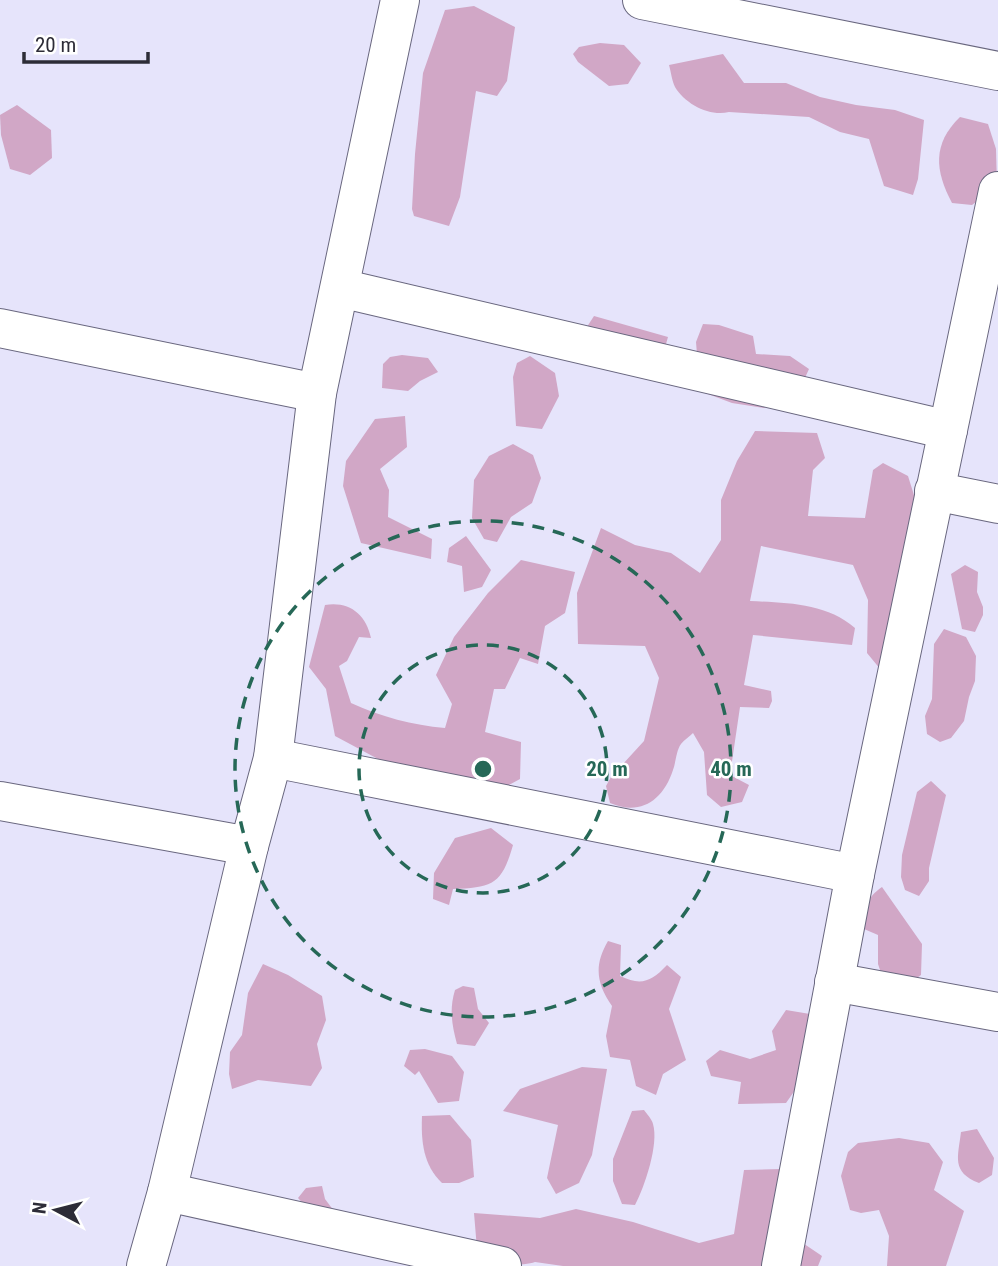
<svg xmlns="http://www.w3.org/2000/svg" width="998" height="1266" font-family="'Roboto Condensed',sans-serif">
  <rect width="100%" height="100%" fill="#e6e4fb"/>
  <g fill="#d1a7c6">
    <path d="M 474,6 L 515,27 L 507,81 L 497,96 L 476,91 L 460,197 L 449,226 L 414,216 L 412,209 L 415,154 L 423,73 L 445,10 Z"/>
    <path d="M 600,43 L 624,45 L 641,63 L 628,84 L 609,86 L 578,62 L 573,54 L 579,47 Z"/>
    <path d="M 723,54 L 744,83 L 786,83 L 820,97 L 856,105 L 895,110 L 924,120 L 918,179 L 913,195 L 884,186 L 869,139 L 840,132 L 809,117 L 729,112 C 710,117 685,104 675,87 C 672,81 671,72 669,65 Z"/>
    <path d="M 17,105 L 51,130 L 52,158 L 30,175 L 10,169 L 1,135 L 0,115 Z"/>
    <path d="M 960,117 L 988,124 L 996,149 L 997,186 L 972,205 L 952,203 C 935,171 932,144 960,117 Z"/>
    <path d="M 594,316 L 668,337 L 662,358 L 583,333 Z"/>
    <path d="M 703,324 L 719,325 L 753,336 L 756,354 L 790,356 L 809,369 L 798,393 L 764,408 L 732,403 L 700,391 L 696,342 Z"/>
    <path d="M 402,355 L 428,358 L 438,372 L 420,381 L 408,391 L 382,388 L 383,364 L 390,357 Z"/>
    <path d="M 530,356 L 555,373 L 559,396 L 542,429 L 516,426 L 513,377 L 517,363 Z"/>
    <path d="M 405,416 L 407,447 L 380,469 L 389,490 L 388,517 L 432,539 L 431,559 L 361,543 L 343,486 L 346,461 L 375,419 Z"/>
    <path d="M 755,431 L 817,433 L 825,458 L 813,470 L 808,516 L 865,518 L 873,470 L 883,463 L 908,476 L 918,508 L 881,670 L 867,653 L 868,600 L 853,565 L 761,546 L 750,601 C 787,603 826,603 855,628 L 852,645 L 753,635 L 744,685 L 771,691 L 772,701 L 769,708 L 740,707 L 730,775 L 749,785 L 742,802 L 721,807 L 707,795 L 704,752 L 693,733 C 690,736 684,740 681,744 C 676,751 676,762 673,770 C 663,801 640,816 610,803 L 606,786 L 611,777 L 644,741 L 659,678 L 645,646 L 578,644 L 577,593 L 601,528 L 635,545 L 671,553 L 700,573 L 721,540 L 721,500 L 737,461 Z"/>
    <path d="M 513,444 L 533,455 L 541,478 L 532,503 L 511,517 L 497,542 L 484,539 L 472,518 L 474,480 L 489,456 Z"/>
    <path d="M 466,536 L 491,570 L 482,587 L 464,592 L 462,566 L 447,562 L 449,548 Z"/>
    <path d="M 521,560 L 575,572 L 565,613 L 545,626 L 538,664 L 520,658 L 505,689 L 494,689 L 485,732 L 521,742 L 520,779 L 494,793 L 393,767 L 335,736 L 326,689 L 309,667 L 325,605 C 349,601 366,614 371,638 L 359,637 L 347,661 L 339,666 L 351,703 C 382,717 412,725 445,728 L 452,704 L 436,675 L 454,637 L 488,593 Z"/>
    <path d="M 965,565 L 978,572 L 977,592 L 983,607 L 983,615 L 975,632 L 962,629 L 951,574 Z"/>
    <path d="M 944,629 L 966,637 L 976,656 L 975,681 L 969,697 L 964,721 L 951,738 L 940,742 L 927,734 L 925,716 L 932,699 L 934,644 Z"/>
    <path d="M 931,781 L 946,795 L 929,868 L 929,881 L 919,896 L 905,890 L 901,877 L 902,855 L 917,792 Z"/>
    <path d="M 491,828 L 513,845 C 502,884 493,888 453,889 L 449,905 L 433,899 L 434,873 L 455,838 Z"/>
    <path d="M 882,887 L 922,944 L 921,975 L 904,987 L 885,985 L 878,964 L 878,935 L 864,929 C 863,910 866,898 882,887 Z"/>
    <path d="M 608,941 L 621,945 L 620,976 C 641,986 651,982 667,965 L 681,977 L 669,1009 L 686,1060 L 663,1074 L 656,1095 L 636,1086 L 630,1060 L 610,1057 L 606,1036 L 612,1006 C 596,983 594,965 608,941 Z"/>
    <path d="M 263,964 L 288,975 L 322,996 L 326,1020 L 317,1044 L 322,1068 L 311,1086 L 258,1080 L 232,1089 L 229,1074 L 230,1052 L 242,1035 L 248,993 Z"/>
    <path d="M 463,986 L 474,988 L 478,1009 L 489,1023 L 475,1046 L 457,1044 C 452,1025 449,1010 455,990 Z"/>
    <path d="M 786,1010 L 816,1015 L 800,1083 L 786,1103 L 738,1104 L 741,1082 L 711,1076 L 706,1061 L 720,1050 L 750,1059 L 776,1050 L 772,1031 Z"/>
    <path d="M 425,1049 L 452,1056 L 464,1072 L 459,1101 L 438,1103 L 419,1071 L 415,1075 L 404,1066 L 410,1050 Z"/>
    <path d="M 582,1067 L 607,1069 L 592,1155 L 579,1183 L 556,1194 L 547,1178 L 558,1125 L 503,1111 L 520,1089 Z"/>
    <path d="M 644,1110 C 646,1113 652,1119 653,1124 C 659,1144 645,1186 635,1205 L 622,1204 L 613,1181 L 613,1159 L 632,1111 Z"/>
    <path d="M 450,1115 L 471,1140 L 474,1177 L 459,1183 L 442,1183 C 423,1165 421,1141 422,1116 Z"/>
    <path d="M 977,1129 L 994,1158 L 992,1175 L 979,1183 C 951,1172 958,1157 961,1132 Z"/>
    <path d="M 899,1138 L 929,1143 L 943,1162 L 934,1190 L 964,1211 L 946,1266 L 887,1266 L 889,1236 L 879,1210 L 861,1213 L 850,1210 L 841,1176 L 848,1152 L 858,1143 Z"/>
    <path d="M 781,1169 L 788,1233 L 822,1256 L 818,1266 L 563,1266 L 535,1262 C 524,1266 489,1266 478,1261 L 474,1213 L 540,1218 L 576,1209 L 633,1222 L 699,1243 L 734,1234 L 744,1170 Z"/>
    <path d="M 322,1186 L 325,1199 L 337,1215 L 310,1211 L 298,1198 L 306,1188 Z"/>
  </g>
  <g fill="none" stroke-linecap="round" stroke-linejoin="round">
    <defs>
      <g id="minor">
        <path d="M 642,0 L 998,71"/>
        <path d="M 340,288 L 948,430"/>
        <path d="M 0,328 L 317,393"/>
        <path d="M 934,491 L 998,504"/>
        <path d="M 273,758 L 855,874"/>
        <path d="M 0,801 L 249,846"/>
        <path d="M 834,982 L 998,1012"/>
        <path d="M 167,1192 L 502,1266"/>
        <path d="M 146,1266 L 167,1192 L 249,846 L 273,758 L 317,393 L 400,0"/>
        <path d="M 781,1266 L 855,874 L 998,191"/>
      </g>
    </defs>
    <use href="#minor" stroke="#69677f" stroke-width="40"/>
    <use href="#minor" stroke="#fff" stroke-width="38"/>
  </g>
  <g fill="none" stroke="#266857" stroke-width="3.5" stroke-dasharray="12 9">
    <circle cx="483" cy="769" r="124"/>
    <circle cx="483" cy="769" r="248"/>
  </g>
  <circle cx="483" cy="769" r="10" fill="#266857" stroke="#fff" stroke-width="3.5"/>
  <g font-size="21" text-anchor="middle" font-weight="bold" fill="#266857" stroke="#fff" stroke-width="5" stroke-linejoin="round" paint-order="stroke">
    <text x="607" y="776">20 m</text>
    <text x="731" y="776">40 m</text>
  </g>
  <g transform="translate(56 1210) rotate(277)" stroke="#ffffff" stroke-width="5" paint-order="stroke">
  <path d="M0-5L12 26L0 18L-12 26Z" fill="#2d2c37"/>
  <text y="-10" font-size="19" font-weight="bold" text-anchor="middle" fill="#2d2c37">N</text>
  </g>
  <path d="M24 52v10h124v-10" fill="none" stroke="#2d2c37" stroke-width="3.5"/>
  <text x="35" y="52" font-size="21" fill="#2d2c37" stroke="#ffffff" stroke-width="5" paint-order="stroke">20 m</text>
</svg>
